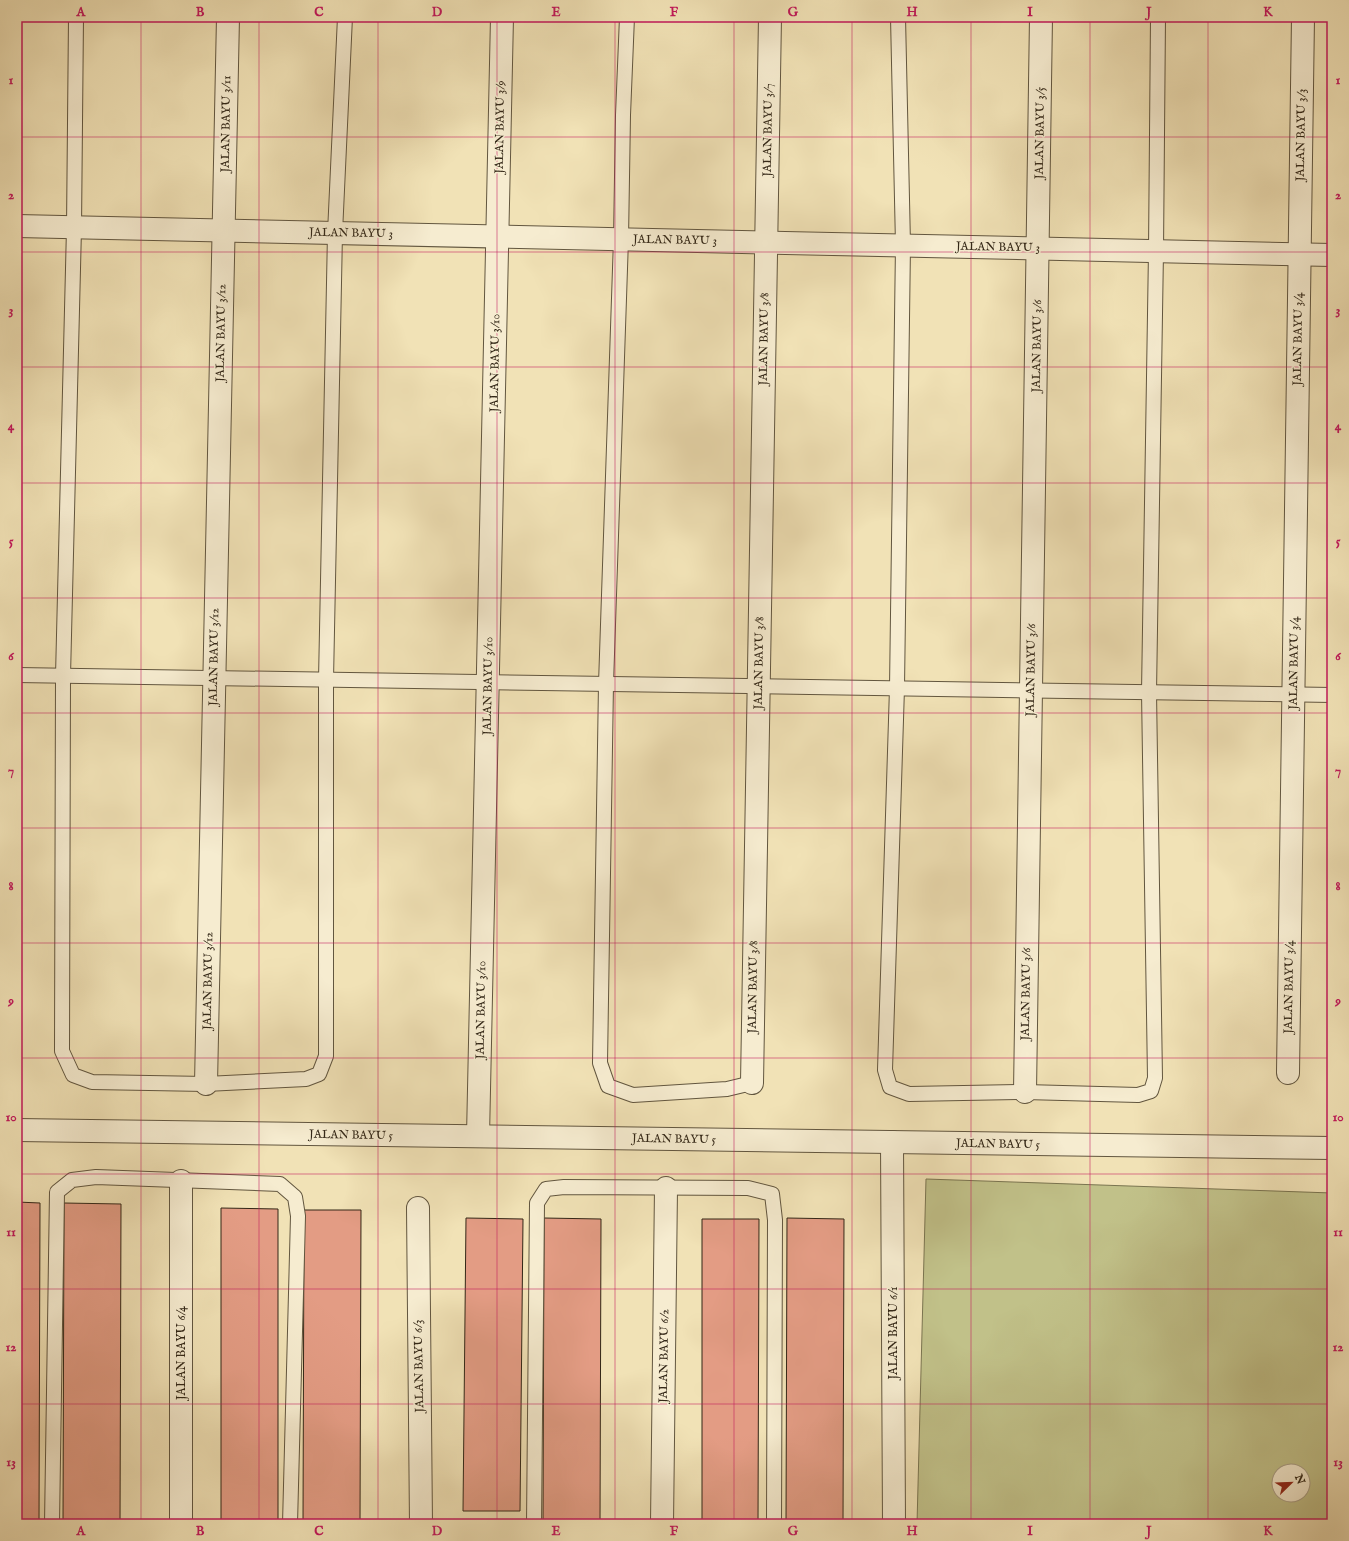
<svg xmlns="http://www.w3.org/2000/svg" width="1349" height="1541" font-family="'IM FELL English',serif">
  <rect width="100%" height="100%" fill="#f1e2b6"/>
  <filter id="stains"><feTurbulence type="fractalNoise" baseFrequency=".005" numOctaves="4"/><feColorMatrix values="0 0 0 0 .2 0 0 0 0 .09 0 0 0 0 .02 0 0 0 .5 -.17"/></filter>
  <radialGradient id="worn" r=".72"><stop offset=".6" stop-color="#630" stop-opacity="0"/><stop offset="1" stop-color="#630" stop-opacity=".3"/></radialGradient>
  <path fill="#c1c189" stroke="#7a7450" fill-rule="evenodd" d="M 926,1179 L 1332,1193 L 1332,1524 L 917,1524 ZM 1279,1471 L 1303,1471 L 1303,1495 L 1279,1495 Z"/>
  <g fill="#e39c84" stroke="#332717">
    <path d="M 17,1202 L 40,1203 L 39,1524 L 17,1524 Z"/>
    <path d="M 64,1203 L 121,1204 L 120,1524 L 63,1524 Z"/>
    <path d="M 221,1208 L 278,1209 L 278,1524 L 221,1524 Z"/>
    <path d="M 304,1210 L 361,1210 L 360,1524 L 303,1524 Z"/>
    <path d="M 466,1218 L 523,1219 L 520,1511 L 463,1511 Z"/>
    <path d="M 544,1218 L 601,1219 L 600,1524 L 543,1524 Z"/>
    <path d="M 787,1218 L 844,1219 L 843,1524 L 786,1524 Z"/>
    <path d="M 702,1219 L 759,1219 L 758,1524 L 702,1524 Z"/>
  </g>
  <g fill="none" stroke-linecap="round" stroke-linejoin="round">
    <defs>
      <g id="lane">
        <path d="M 76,17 L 74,228 L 63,676 L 62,1051 L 73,1075 L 92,1082 L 206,1084 L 306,1079 L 319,1074 L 326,1056 L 326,680 L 335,233 L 345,17"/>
        <path d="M 627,17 L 623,115 L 621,239 L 606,684 L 600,1063 L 608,1086 L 633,1095 L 727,1089 L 752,1083"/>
        <path d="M 898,17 L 903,245 L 897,688 L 885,1070 L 890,1087 L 909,1094 L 1025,1092 L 1138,1095 L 1151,1091 L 1155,1078 L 1149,692 L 1156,251 L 1158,17"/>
        <path d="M 17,675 L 1332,695"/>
        <path d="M 52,1524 L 57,1192 L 72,1180 L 96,1177 L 280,1184 L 295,1197 L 298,1216 L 290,1524"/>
        <path d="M 534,1524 L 537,1203 L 546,1189 L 564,1187 L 748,1188 L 772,1194 L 775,1220 L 774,1524"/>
      </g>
      <g id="street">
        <path d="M 17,226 L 1332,255"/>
        <path d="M 1288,1073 L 1303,17"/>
        <path d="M 752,1083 L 770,17"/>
        <path d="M 206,1084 L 228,17"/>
        <path d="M 1025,1092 L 1041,17"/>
        <path d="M 17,1130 L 1332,1148"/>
        <path d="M 478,1136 L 502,17"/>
        <path d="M 892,1142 L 894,1524"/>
        <path d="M 181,1181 L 181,1524"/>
        <path d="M 418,1208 L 421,1524"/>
        <path d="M 662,1524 L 666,1188"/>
      </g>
    </defs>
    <use href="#lane" stroke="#62563f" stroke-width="16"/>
    <use href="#street" stroke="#62563f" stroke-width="24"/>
    <use href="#lane" stroke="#f6ecd0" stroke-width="14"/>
    <use href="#street" stroke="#f6ecd0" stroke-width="22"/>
  </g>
  <path fill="none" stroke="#c2185b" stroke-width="1" stroke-opacity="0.55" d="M 141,17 L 141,1524M 259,17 L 259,1524M 378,17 L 378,1524M 497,17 L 497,1524M 615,17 L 615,1524M 734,17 L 734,1524M 852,17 L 852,1524M 971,17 L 971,1524M 1090,17 L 1090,1524M 1208,17 L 1208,1524M 17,137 L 1332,137M 17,252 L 1332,252M 17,367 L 1332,367M 17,483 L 1332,483M 17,598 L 1332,598M 17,713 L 1332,713M 17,828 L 1332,828M 17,943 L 1332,943M 17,1058 L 1332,1058M 17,1174 L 1332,1174M 17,1289 L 1332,1289M 17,1404 L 1332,1404"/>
  <g text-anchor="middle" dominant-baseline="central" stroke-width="3" stroke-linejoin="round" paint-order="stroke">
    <g font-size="12" fill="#332717" stroke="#f6ecd0">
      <text transform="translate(226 124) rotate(-89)">JALAN BAYU 3/11</text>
      <text transform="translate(500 127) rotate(-89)">JALAN BAYU 3/9</text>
      <text transform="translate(768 130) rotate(-89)">JALAN BAYU 3/7</text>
      <text transform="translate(1040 133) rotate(-89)">JALAN BAYU 3/5</text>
      <text transform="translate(1301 135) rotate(-89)">JALAN BAYU 3/3</text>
      <text transform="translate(351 233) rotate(1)">JALAN BAYU 3</text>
      <text transform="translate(675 240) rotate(1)">JALAN BAYU 3</text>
      <text transform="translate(998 247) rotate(1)">JALAN BAYU 3</text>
      <text transform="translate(221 333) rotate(-89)">JALAN BAYU 3/12</text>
      <text transform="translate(764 339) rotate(-89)">JALAN BAYU 3/8</text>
      <text transform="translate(1298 339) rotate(-89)">JALAN BAYU 3/4</text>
      <text transform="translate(1037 346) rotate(-89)">JALAN BAYU 3/6</text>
      <text transform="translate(495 363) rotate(-89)">JALAN BAYU 3/10</text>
      <text transform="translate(214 657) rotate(-89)">JALAN BAYU 3/12</text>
      <text transform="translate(759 663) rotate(-89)">JALAN BAYU 3/8</text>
      <text transform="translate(1294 663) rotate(-89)">JALAN BAYU 3/4</text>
      <text transform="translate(1031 670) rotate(-89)">JALAN BAYU 3/6</text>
      <text transform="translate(488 686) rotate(-89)">JALAN BAYU 3/10</text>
      <text transform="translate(208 981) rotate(-89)">JALAN BAYU 3/12</text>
      <text transform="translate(753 987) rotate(-89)">JALAN BAYU 3/8</text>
      <text transform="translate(1289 987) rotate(-89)">JALAN BAYU 3/4</text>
      <text transform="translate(1026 994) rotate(-89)">JALAN BAYU 3/6</text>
      <text transform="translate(481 1010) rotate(-89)">JALAN BAYU 3/10</text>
      <text transform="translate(351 1135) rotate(1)">JALAN BAYU 5</text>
      <text transform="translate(674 1139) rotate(1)">JALAN BAYU 5</text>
      <text transform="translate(998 1144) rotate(1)">JALAN BAYU 5</text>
      <text transform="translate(893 1333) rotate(-90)">JALAN BAYU 6/1</text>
      <text transform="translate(181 1353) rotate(-90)">JALAN BAYU 6/4</text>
      <text transform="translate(664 1356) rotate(-89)">JALAN BAYU 6/2</text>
      <text transform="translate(419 1366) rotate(-91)">JALAN BAYU 6/3</text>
    </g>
  </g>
  <rect width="1349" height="1541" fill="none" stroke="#f1e2b6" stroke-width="44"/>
  <g transform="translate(1291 1483) rotate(67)"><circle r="19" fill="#f6ecd0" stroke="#a89d86"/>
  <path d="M0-3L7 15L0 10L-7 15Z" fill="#8f2418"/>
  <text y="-6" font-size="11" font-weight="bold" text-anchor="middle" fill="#332717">N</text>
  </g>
  <rect x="22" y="22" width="1305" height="1497" fill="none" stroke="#c2185b" stroke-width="1.5"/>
  <g font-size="13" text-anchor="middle" font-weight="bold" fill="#c2185b">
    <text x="81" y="16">A</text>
    <text x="200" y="16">B</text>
    <text x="319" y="16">C</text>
    <text x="437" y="16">D</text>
    <text x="556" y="16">E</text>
    <text x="674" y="16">F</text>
    <text x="793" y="16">G</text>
    <text x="912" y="16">H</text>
    <text x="1030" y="16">I</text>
    <text x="1149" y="16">J</text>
    <text x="1268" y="16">K</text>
    <text x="11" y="84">1</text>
    <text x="1338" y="84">1</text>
    <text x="11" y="199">2</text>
    <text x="1338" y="199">2</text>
    <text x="11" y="314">3</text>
    <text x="1338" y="314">3</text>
    <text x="11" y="430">4</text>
    <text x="1338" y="430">4</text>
    <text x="11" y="545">5</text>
    <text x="1338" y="545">5</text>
    <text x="11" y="660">6</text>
    <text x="1338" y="660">6</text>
    <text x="11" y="775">7</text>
    <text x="1338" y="775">7</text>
    <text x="11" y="890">8</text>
    <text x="1338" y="890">8</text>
    <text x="11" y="1005">9</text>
    <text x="1338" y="1005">9</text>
    <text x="11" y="1121">10</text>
    <text x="1338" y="1121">10</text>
    <text x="11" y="1236">11</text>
    <text x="1338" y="1236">11</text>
    <text x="11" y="1351">12</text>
    <text x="1338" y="1351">12</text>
    <text x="11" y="1466">13</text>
    <text x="1338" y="1466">13</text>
    <text x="81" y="1535">A</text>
    <text x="200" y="1535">B</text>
    <text x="319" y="1535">C</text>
    <text x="437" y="1535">D</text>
    <text x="556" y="1535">E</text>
    <text x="674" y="1535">F</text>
    <text x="793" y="1535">G</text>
    <text x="912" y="1535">H</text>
    <text x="1030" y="1535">I</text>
    <text x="1149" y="1535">J</text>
    <text x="1268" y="1535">K</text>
  </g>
  <rect width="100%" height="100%" filter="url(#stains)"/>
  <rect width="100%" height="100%" fill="url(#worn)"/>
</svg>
